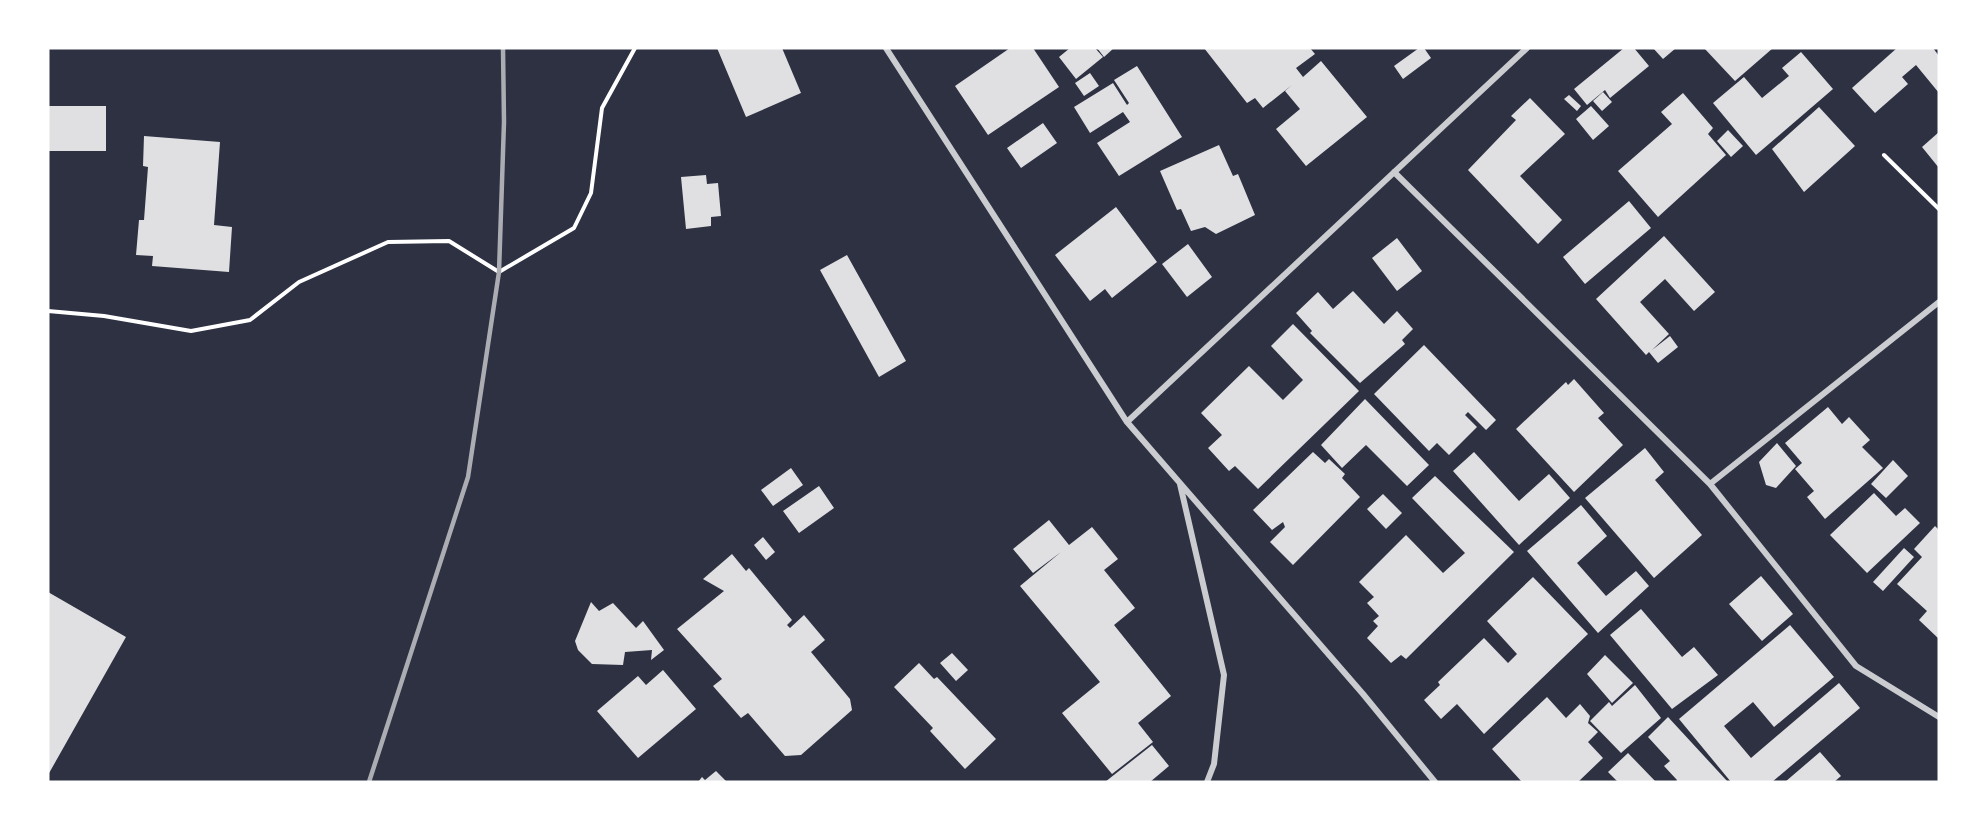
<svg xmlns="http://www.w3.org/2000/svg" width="1987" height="830" viewBox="0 0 1987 830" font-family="Montserrat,sans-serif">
  <rect width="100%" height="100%" fill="#2d3142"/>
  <path fill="#e0e0e3" d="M717,48h65l19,45 -55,24z
    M1010,48h23l26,39 -71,48 -33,-49z
    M1070,48h25l8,9 -27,22 -17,-22z
    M1097,48h17l-10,9z
    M1204,48h106l5,6 -19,14 7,9 18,-16 46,56 -61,49 -30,-37 24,-20 -15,-18 7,-6 -29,23 -8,-10 -8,5z
    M1419,48h5l7,10 -28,21 -9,-13z
    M1624,48h10l15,18 -39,32 -5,-8 -18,15 -13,-16z
    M1653,48h23l-13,11z
    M1704,48h69l-38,33z
    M1897,48h36l6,8v37l-23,-28 -14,12 6,7 -33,29 -23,-25z
    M1801,52l32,37 -77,66 -43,-52 31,-26 18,21 27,-22 -7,-8z
    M1137,66l45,71 -63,39 -22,-33 33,-21 -7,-10 -33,21 -16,-26 39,-24 14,22 2,-2 -15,-23z
    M1090,73l9,13 -15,10 -9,-13z
    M1603,92l9,10 -10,9 -9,-10z
    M1683,93l30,35 -5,6 18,21 -68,62 -40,-46 54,-47 -11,-12z
    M1569,95l12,11 -4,5 -13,-12z
    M1530,98l35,36 -45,42 42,44 -24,24 -70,-74 48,-50 -5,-4z
    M48,106h58v45h-58z
    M1591,106l18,20 -16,14 -17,-21z
    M1819,107l36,39 -51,46 -32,-43z
    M1043,123l14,20 -36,25 -14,-20z
    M1728,130l15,16 -12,11 -14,-16z
    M1939,132v36l-17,-21z
    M144,136l76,6 -6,83 18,2 -3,45 -77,-6 1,-10 -17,-1 3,-35h5l4,-53 -5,-1z
    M1219,145l14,31 5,-2 17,41 -39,19 -11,-7 -14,4 -10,-22 -4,1 -17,-39z
    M706,175l1,9 11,-1 3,33 -10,1v9l-25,3 -5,-52z
    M1629,201l22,27 -66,56 -22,-27z
    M1116,207l41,55 -45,36 -7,-9 -15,12 -35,-46z
    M1664,236l51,56 -21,19 -29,-32 -25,23 29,32 -17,16 18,-14 8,11 -20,16 -9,-11 -3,3 -50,-56z
    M1397,238l25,33 -25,20 -25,-33z
    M1188,244l24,33 -25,20 -25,-33z
    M847,255l59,106 -27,16 -59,-107z
    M1353,291l31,33 13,-13 16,18 -11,11 3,4 -45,39 -50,-50 2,-2 -16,-18 22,-21 15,17z
    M1293,324l66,67 -101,98 -23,-23 -6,5 -21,-23 14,-13 -21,-22 48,-47 34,34 20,-20 -32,-34z
    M1424,345l72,75 -10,10 -18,-18 -3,3 12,12 -28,28 -12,-12 -8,8 -55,-57z
    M1574,379l30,34 -6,5 25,27 -49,47 -58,-63 50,-47 2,3z
    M1365,399l64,66 -22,21 -41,-41 -24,23 -21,-23z
    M1828,407l14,17 7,-7 21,23 -8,7 21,21 -58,51 -18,-22 7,-6 -19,-22 7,-6 -17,-20z
    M1777,443l19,23 -20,22 -10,-3 -7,-23z
    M1645,448l19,24 -9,8 47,55 -48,43 -69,-80z
    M1313,452l12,11 4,-4 16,15 -3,4 18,19 -67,68 -23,-23 15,-15 -2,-5 -11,8 -19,-20z
    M1474,452l45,49 30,-27 21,24 -51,47 -66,-74z
    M1893,460l15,16 -22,22 -15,-14z
    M791,468l12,17 -30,21 -12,-16z
    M1435,476l79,76 -108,107 -5,-4 -10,8 -24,-25 11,-12 -5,-5 6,-5 -12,-13 7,-6 -15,-15 47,-47 37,38 22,-20 -53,-55z
    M819,486l15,22 -35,25 -16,-22z
    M1874,493l22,23 9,-8 15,15 -53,50 -37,-38z
    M1383,494l19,19 -16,16 -19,-20z
    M1581,505l26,31 -30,27 29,33 30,-25 13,15 -51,47 -71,-82z
    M1049,520l20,25 23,-18 26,32 -14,11 31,38 -21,17 57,71 -33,27 15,19 -41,32 -50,-61 38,-31 -80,-96 41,-34 -28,21 -20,-24z
    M1935,526l4,4v109l-20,-19 8,-9 -30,-27 25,-27 -8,-8z
    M763,537l12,15 -9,8 -12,-15z
    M1904,548l10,9 -31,34 -10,-9z
    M732,554l14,17 3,-3 43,52 -5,5 3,3 14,-13 21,25 -14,12 39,47 2,11 -51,45 -16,1 -37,-43 -7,5 -28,-32 9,-7 -45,-50 47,-38 -21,-12z
    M1761,576l32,38 -31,27 -33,-37z
    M1533,577l55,57 -104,100 -27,-30 -16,15 -17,-19 16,-15 -2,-3 46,-44 24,25 9,-9 -30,-33z
    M48,592l78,45 -78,138z
    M591,602l8,9 14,-8 23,25 7,-7 21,29 -13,10 1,-10 -27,2 -2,13 -31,-1 -14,-14 -3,-9z
    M1641,609l41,48 12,-10 24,28 -46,34 -62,-74z
    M1790,625l44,52 -60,50 -21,-25 -29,24 27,32 88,-75 21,25 -88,74h-41l-52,-63z
    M952,653l16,17 -12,11 -16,-18z
    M1605,655l28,28 -21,20 -25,-29z
    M919,663l15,16 3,-2 59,62 -31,30 -35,-38 3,-3 -39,-41z
    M663,670l33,39 -58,49 -41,-47 41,-35 8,9z
    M1635,685l26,33 -40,35 -31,-32 19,-19 3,4z
    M1547,697l19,21 14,-14 10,12 -2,7 10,9 -10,10 15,16 -25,24h-56l-30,-33z
    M1668,717l60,65h-52l1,-2 -13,-14 6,-5 -22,-24z
    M1152,745l17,21 -19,16h-45z
    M1820,752l21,24 -7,6h-49z
    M1628,753l28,29h-38l-10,-10z
    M716,771l11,11h-29l4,-5 3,3z"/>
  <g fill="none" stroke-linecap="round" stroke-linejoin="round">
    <path stroke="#fff" stroke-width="4" d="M1884,155l55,54
      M48,311l56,5 87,15 59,-11 49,-38 89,-40 61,-1 50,31 75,-44 17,-35 11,-85 33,-60"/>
    <path stroke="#caccd0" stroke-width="6" d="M886,48l241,374 236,272 72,88
      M1394,172l316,312 146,182 83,51
      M1127,422l400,-374
      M1180,484l44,191 -10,89 -7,18
      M1710,484l229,-182"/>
    <path stroke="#abadb3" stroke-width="4.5" d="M369,782l99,-305 31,-205 5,-150 -1,-74"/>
  </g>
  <rect width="1987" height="830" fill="none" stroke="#ffffff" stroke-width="99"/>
</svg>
